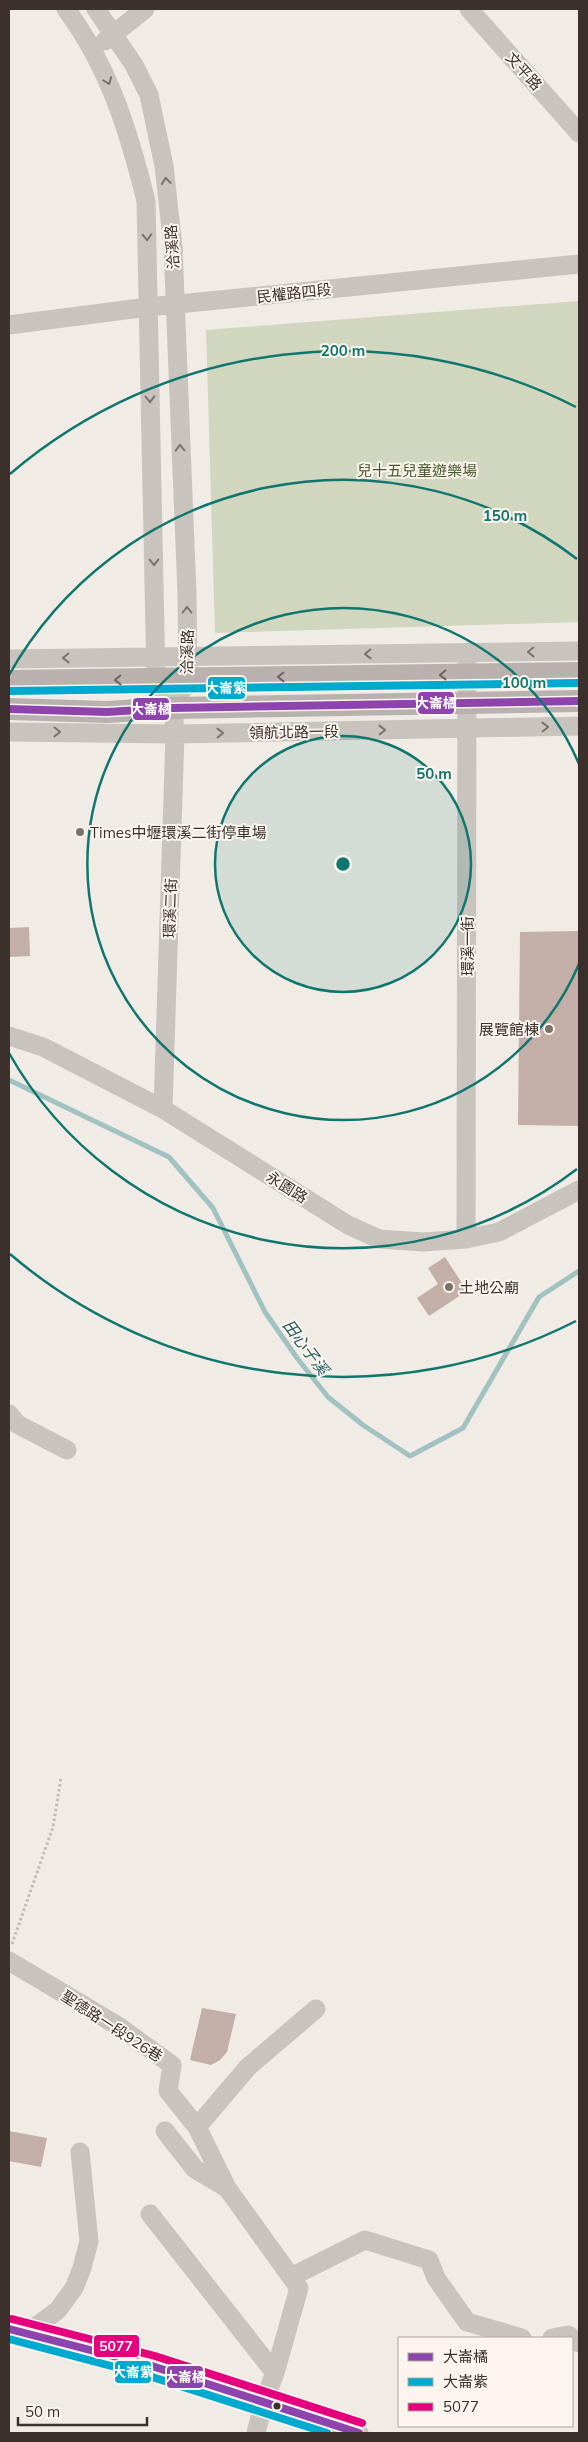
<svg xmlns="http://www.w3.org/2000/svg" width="588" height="2442" viewBox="0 0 588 2442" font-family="Mulish,'Noto Sans TC',sans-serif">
  <rect width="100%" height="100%" fill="#f0ebe5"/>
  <path fill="#d1d6bf" d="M579,301v321l-364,11 -9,-303z"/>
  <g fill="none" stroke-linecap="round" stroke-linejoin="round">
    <path stroke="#a1c2c1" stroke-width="5" d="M9,1080l160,77 44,51 52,104 32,46 31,39 35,28 47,31 53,-28 76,-131 40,-26"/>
  </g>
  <path fill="#c3afa7" d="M29,927l1,29 -21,1v-29z
    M579,931v195l-61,-1 2,-193z
    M445,1257l22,34 -38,25 -12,-18 21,-14 -10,-16z
    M202,2008l34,6 -9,38 -7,8 -9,5 -21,-5z
    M9,2131l38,7 -6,29 -32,-6z"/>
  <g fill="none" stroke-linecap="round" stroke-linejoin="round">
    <path stroke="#c2bbb6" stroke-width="3" stroke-dasharray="2.5 2.5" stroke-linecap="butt" d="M12,1944l41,-117 8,-49"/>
    <path stroke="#c9c3be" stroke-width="19" d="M66,9c43,58 63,123 80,192l10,478 17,29 2,26 -12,375
      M96,9l38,56 15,30 15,71 9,81 14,347 1,85 -15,29
      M469,9l110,124
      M105,41l40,-32
      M9,325l139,-18 431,-43
      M9,659l570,-8
      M9,732l166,2 404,-8
      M9,1036l34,11 120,62 185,116 31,14 44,3 43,-3 33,-7 80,-42
      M466,1239l1,-587
      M9,1414l8,10 50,26
      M9,1961l109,65 54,39 -4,26 29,36 30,61 72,100 -24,85 -11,28 -8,32
      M197,2127l51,-60 68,-58
      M165,2131l30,38 32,19
      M150,2214l125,159
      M291,2277l74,-37 64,20 7,18 31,44 55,16
      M9,2329l143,37 207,67
      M26,2334l32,-24 16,-22 8,-20 7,-27 -9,-89
      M552,2338l16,-3 11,8"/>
    <path stroke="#b8b1ad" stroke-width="22" d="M9,681l570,-8
      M9,709l98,3 66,-4 406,-7"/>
    <defs>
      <path id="bus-1" d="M9,709l98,3 66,-4 406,-7
        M9,2329l143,37 207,67"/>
      <path id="bus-2" d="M9,691l570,-8
        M9,2339l140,37 178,57"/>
      <path id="bus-3" d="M12,2319l143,37 207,67"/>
    </defs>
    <use href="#bus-1" stroke="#fbf5ee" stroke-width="11"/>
    <use href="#bus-2" stroke="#fbf5ee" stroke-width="11"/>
    <use href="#bus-3" stroke="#fbf5ee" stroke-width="11"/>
    <use href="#bus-1" stroke="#8e44ad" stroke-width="8"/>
    <use href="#bus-2" stroke="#00a9ce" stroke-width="8"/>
    <use href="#bus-3" stroke="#e5007d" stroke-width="8"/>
  </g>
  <defs><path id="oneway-chevron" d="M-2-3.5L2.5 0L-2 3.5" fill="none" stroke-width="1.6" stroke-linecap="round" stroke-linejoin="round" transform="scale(1.25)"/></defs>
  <g stroke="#7b726d">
    <use href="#oneway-chevron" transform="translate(108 81) rotate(69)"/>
    <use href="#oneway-chevron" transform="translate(166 181) rotate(-96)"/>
    <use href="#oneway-chevron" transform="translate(147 237) rotate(88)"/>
    <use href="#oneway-chevron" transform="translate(150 399) rotate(89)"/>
    <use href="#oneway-chevron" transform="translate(180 448) rotate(-92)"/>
    <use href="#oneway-chevron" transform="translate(154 562) rotate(89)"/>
    <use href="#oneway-chevron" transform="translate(187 610) rotate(-90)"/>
    <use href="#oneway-chevron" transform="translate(531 652) rotate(179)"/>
    <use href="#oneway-chevron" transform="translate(368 654) rotate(179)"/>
    <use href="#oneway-chevron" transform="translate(66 658) rotate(179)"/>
    <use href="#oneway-chevron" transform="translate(545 727) rotate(-1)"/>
    <use href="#oneway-chevron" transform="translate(382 730) rotate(-1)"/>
    <use href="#oneway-chevron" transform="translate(57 732) rotate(1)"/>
    <use href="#oneway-chevron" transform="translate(220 733) rotate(-1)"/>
  </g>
  <g stroke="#6d645f">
    <use href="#oneway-chevron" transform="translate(443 675) rotate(179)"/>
    <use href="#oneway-chevron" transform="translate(281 677) rotate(179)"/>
    <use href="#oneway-chevron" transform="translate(118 680) rotate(179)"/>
  </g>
  <circle cx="343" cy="864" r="128" fill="#0f766e" fill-opacity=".12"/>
  <g fill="none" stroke="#0f766e" stroke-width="2.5">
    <circle cx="343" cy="864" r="128"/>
    <path d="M579 964A256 256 0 1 1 579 764"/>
    <path d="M577 1169A384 384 0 0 1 9 1053M9 675A384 384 0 0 1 577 559"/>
    <path d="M576 1321A513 513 0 0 1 10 1254M10 474A513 513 0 0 1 576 407"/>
  </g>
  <g fill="#7a716c" stroke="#fbf5ee" stroke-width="2">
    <circle cx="80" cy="832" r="5"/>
    <circle cx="549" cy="1029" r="5"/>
    <circle cx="449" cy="1287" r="5"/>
  </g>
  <circle fill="#3b302b" stroke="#fbf5ee" stroke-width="2" cx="277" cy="2406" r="4.5"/>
  <g text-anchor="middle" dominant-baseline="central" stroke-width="4" stroke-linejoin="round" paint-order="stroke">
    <g font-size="15" fill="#3b302b" stroke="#fbf5ee">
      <text transform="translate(524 71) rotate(48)">文平路</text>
      <text transform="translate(172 247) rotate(-94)">洽溪路</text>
      <text transform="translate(294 293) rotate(-6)">民權路四段</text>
      <text transform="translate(187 652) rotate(-89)">洽溪路</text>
      <text transform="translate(294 732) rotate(-1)">領航北路一段</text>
      <text transform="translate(170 908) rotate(-88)">環溪二街</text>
      <text transform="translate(467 946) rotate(-90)">環溪一街</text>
      <text transform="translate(287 1187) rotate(32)">永園路</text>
      <text transform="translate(112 2026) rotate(33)">聖德路一段926巷</text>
    </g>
    <g font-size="15" fill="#4a5a2e" stroke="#fbf5ee">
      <text x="417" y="470">兒十五兒童遊樂場</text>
    </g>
    <g font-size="15" fill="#3b302b" stroke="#fbf5ee" text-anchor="start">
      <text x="90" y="832">Times中壢環溪二街停車場</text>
      <text x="539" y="1029" text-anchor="end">展覽館棟</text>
      <text x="459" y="1287">土地公廟</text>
    </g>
    <g font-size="16" font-style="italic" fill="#1f5a5e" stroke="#fbf5ee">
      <text transform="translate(306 1347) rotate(53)">田心子溪</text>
    </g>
  </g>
  <circle cx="343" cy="864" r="8" fill="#0f766e" stroke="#fbf5ee" stroke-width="2.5"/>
  <g font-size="15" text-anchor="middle" font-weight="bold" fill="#0f766e" stroke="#fbf5ee" stroke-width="4" stroke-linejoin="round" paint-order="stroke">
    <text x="343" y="356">200 m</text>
    <text x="505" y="521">150 m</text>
    <text x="524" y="688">100 m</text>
    <text x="434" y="779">50 m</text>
  </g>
  <g stroke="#fbf5ee" stroke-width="2">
    <rect x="207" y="676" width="39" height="24" rx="5" fill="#00a9ce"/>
    <rect x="417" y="691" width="38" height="24" rx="5" fill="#8e44ad"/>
    <rect x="132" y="697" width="38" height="24" rx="5" fill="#8e44ad"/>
    <rect x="93" y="2334" width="47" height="24" rx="5" fill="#e5007d"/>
    <rect x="114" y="2360" width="38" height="24" rx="5" fill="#00a9ce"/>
    <rect x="166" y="2365" width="38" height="24" rx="5" fill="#8e44ad"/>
  </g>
  <g font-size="14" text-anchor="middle" font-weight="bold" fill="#fff">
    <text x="226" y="693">大崙紫</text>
    <text x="436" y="708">大崙橘</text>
    <text x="151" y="714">大崙橘</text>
    <text x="116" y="2351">5077</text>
    <text x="133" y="2377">大崙紫</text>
    <text x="185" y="2382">大崙橘</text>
  </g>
  <rect width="588" height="2442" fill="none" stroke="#3b302b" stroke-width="20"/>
  <rect x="398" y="2337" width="175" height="90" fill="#fbf5ee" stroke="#aea6a0"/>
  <rect x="408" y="2353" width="25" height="8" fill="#8e44ad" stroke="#aea6a0"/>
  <text x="443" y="2362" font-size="15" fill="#3b302b">大崙橘</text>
  <rect x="408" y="2378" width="25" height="8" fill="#00a9ce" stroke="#aea6a0"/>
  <text x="443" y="2387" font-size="15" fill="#3b302b">大崙紫</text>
  <rect x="408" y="2403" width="25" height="8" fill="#e5007d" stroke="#aea6a0"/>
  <text x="443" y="2412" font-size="15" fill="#3b302b">5077</text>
  <path d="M18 2417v8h129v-8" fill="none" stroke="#3b302b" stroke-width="2.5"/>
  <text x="25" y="2417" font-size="15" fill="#3b302b" stroke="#fbf5ee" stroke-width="4" paint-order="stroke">50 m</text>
</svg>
